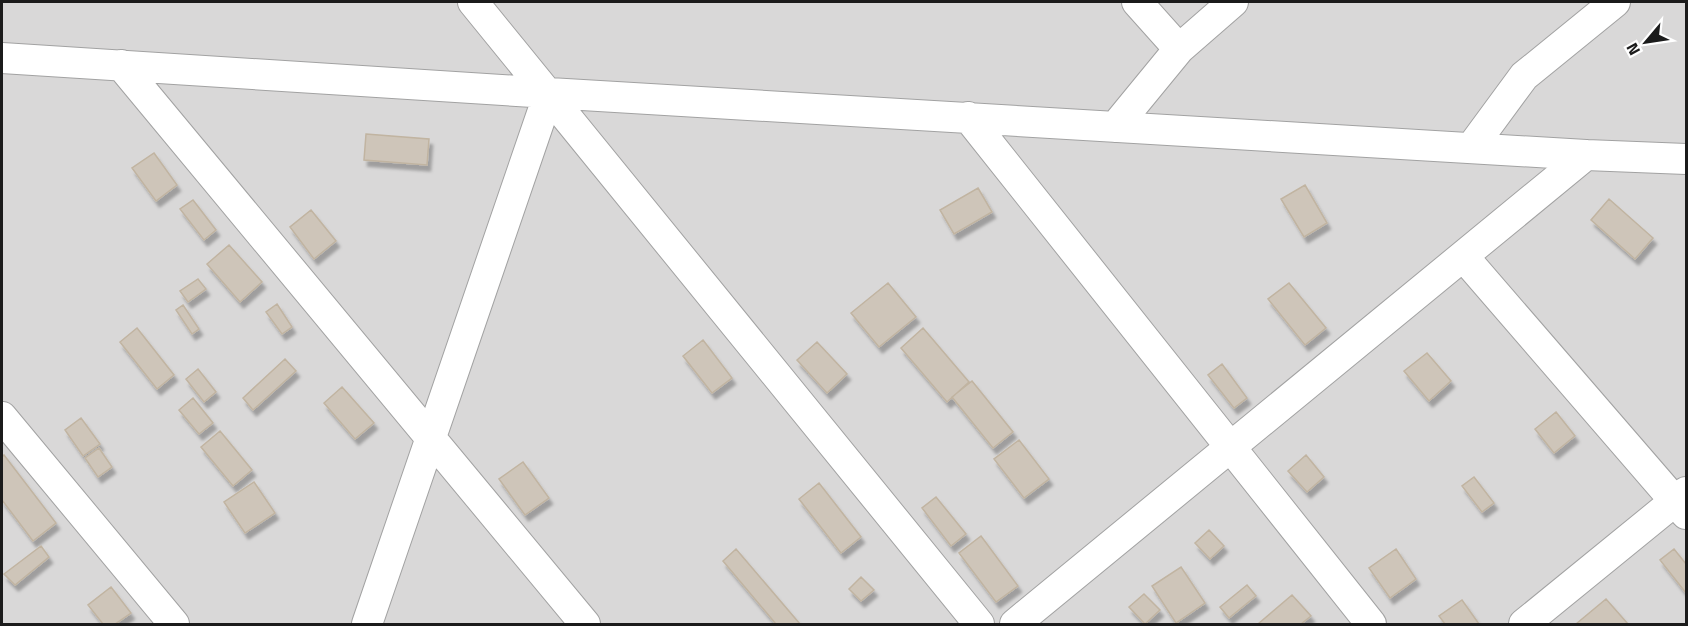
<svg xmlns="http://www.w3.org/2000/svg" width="1688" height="626" viewBox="0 0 1688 626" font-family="'Titillium Web',sans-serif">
  <defs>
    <filter id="shadow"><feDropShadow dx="3.5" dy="6" stdDeviation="1.5" flood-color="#0004"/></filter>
  </defs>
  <rect width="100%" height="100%" fill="#eeebe0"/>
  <path fill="#d9d8d8" d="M2,2h1684v622h-1684z"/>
  <path fill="#cec5b9" stroke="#c1b4a1" stroke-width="1.5" filter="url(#shadow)" d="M366,134l63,5 -2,26 -63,-5z
    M154,153l23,32 -21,16 -24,-33z
    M1305,185l22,38 -23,14 -23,-38z
    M978,188l14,24 -38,22 -14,-24z
    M1609,199l44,39 -18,21 -44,-39z
    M193,200l23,30 -12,10 -24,-31z
    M311,210l25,31 -22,18 -24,-32z
    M229,245l33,37 -22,20 -33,-38z
    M198,279l8,10 -18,13 -8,-11z
    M888,283l28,34 -37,30 -28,-34z
    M1289,283l37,45 -21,17 -37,-46z
    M277,304l15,23 -10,7 -16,-22z
    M183,305l16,24 -7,5 -16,-24z
    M137,328l37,47 -17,14 -37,-47z
    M923,328l46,54 -22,20 -46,-54z
    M703,340l29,38 -20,15 -29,-37z
    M817,342l30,32 -20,19 -30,-33z
    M1427,353l24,28 -22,20 -25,-30z
    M285,359l11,12 -43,39 -10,-12z
    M1222,364l25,34 -13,10 -26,-33z
    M198,369l18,23 -12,10 -18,-23z
    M972,381l41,51 -20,16 -41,-51z
    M342,387l32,36 -19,16 -31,-36z
    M193,398l20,25 -14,11 -20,-24z
    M1556,412l19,24 -21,17 -19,-24z
    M81,418l19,26 -17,12 -18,-26z
    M220,431l32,39 -19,16 -32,-39z
    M1019,440l30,39 -25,19 -30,-39z
    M99,448l13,19 -14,10 -13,-19z
    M4,455l52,68 -23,18 -31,-41v-43z
    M1306,455l18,22 -17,15 -19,-21z
    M523,462l26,36 -24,17 -26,-36z
    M1474,477l20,26 -12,9 -20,-26z
    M254,482l21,31 -30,20 -21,-31z
    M819,483l42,54 -20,16 -42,-54z
    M936,497l30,37 -15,12 -29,-38z
    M1209,530l15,16 -14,13 -15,-16z
    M981,536l37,50 -22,16 -37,-49z
    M41,546l8,11 -34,28 -11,-11z
    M736,549l64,75h-24l-53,-63z
    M1396,549l20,30 -26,19 -21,-30z
    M1674,549l12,15v29l-26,-33z
    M1181,567l24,36 -29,20 -24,-37z
    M861,577l13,13 -13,11 -12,-12z
    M1247,585l9,11 -27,22 -9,-11z
    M111,587l20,26 -16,11h-12l-15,-19z
    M1144,594l16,16 -15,14 -16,-17z
    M1292,595l19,21 -10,8h-43z
    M1606,599l22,25h-52z
    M1462,600l17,24h-34l-6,-8z"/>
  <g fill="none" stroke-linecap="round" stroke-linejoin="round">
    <defs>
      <path id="minor" d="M473,2l506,622
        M1137,2l42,47
        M2,58l547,35 1037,62 100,4
        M121,65l464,559
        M968,117l403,507
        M1115,127l64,-78 54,-47
        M1471,148l53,-72 91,-74
        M1463,256l223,258
        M2,417l172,207
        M367,624l182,-531
        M1015,624l571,-469
        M1524,624l162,-132"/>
    </defs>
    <use href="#minor" stroke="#a2a2a2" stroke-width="32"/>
    <use href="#minor" stroke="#fff" stroke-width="30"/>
  </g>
  <rect width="1688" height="626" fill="none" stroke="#1b1b1b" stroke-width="6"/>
  <g transform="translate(1646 42) rotate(241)" stroke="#ffffff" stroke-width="4.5" paint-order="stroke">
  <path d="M0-4.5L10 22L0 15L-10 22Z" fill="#1b1b1b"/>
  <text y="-9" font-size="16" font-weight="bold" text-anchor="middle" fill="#1b1b1b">N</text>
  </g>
</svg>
